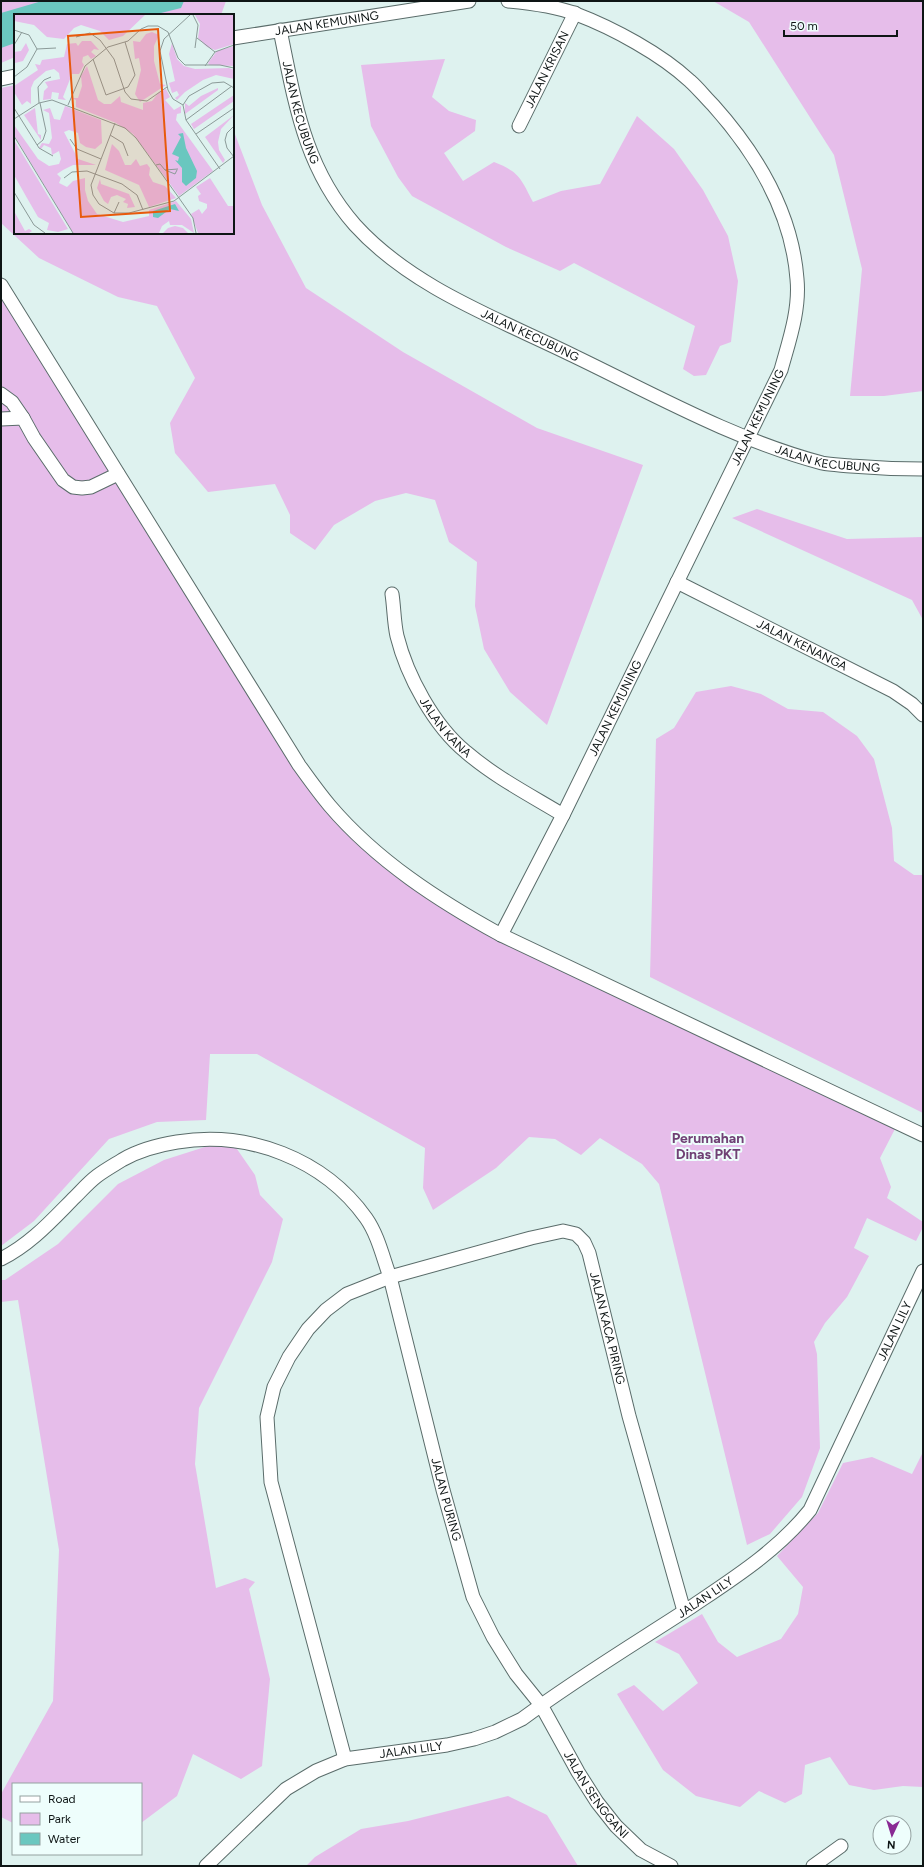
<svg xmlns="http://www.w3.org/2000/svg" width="924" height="1867" viewBox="0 0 924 1867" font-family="Figtree,sans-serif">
  <rect width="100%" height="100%" fill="#def2ef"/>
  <path fill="#e6bdea" d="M1,1h225l-5,14h-206v42l-14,6z
    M713,1h210v390l-39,5h-34l12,-127 -28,-114 -85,-133z
    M445,59l-13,38 17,14 27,9 -1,11 -31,22 19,28 31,-19c26,10 27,17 39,40l28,-11 39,-7 37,-68 37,33 29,41 25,46 10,45 -7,61 -11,4 -14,29 -12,1 -11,-7 12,-43 -121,-63 -14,8 -54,-24 -94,-51 -14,-19 -27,-51 -10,-61z
    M15,85v148h218v-104l29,76 44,83 97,64 134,76 106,37 -96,260 -37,-33 -26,-43 -9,-43 2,-44 -28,-20 -14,-42 -29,-7 -31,8 -41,24 -19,25 -25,-17v-18l-15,-31 -67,8 -33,-39 -5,-30 25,-45 -38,-72 -39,-9 -79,-39 -38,-35v-135z
    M1,295l327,513 127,108 43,25 397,188 -15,29 11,29 -4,11 36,24v5l-7,14 -49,-23 -13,30 15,8 -22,41 -22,26 -11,19 3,12 3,94 -18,49 -32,37 -23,11 -88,-361 -17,-20 -42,-26 -19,17 -26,-16 -26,-2 -33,31 -63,42 -10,-22 2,-40 -168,-94h-47l-4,66 -49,2 -48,17 -75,82 -33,25z
    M757,509l90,30 76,-2v83l-11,-20 -180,-82z
    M731,686l30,8 27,15 35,3 34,24 17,23 18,69 2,33 20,14h9v238l-273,-136 6,-238 18,-11 22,-36z
    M230,1139l25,36 5,20 23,24 -11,43 -73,146 -4,56 21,124 29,-10 10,4 -6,7 21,90 -8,87 -21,13 -48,-25 -16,42 -36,27v-39h-128v39l-12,-6v-23l52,-93 6,-151 -41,-250 -17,2v-22h4l53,-36 60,-60 46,-24z
    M923,1452v335l-20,-1 -29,4 -25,-5 -19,-28 -25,8 -3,29 -17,9 -26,-12 -19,16 -44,-11 -33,-26 -46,-76 17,-9 29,26 35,-28 -19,-29 -24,-12 47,-28 16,28 19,15 44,-18 17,-25 5,-27 -26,-31 41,-43 25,-50 29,-6 40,17z
    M508,1796l39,19 31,51h-272l9,-9 46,-28 47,-8z"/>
  <path fill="#6ac7bf" d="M42,1h142l-3,7 -28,7h-138v28l-14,5v-35z"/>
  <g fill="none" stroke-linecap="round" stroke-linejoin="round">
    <defs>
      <g id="street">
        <path id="s1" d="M280,30c15,72 24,137 75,195 57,63 144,94 219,131 81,39 161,84 248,107 9,2 20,2 29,3 24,2 48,3 72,3"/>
        <path id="s2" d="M233,38l236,-37"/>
        <path d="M1,79l14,-3"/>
        <path id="s3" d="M519,126l56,-113"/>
        <path d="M1,285l298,480c10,14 20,28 31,41 47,55 109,95 171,129l422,200"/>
        <path d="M1,394l11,8 11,16"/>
        <path d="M1,419l22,-1 11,20 29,42 10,7 9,1 9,-1 27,-13"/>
        <path id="s4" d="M677,582l216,109 19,13 11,11"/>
        <path id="s5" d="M392,594c2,13 2,29 5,42 10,40 37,90 69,116 29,25 64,43 97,63"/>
        <path id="s6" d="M501,935l62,-120 218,-445c8,-29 19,-60 16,-91 -5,-66 -41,-126 -84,-174 -8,-8 -15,-17 -23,-24 -29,-27 -77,-53 -114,-67 -21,-8 -46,-11 -68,-13"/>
        <path id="s7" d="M1,1259c30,-15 51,-39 74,-62 7,-7 14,-15 22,-21 8,-6 17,-11 25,-16 17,-10 36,-15 55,-18 71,-12 147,17 189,76 12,17 17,40 24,59l53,213 30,107 20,40 23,37 25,31 37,67 19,30 19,24 25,24 30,16"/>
        <path id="s8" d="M345,1759l-74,-277 -4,-65 7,-30 15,-30 19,-28 18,-19 21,-16 43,-17 141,-39 32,-7 13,3 8,8 5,11 40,163 55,195"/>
        <path id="s9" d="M206,1866l80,-77 30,-18 29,-12 102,-14 27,-6 21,-7 27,-13c54,-40 112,-75 169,-112 43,-29 86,-56 119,-97l113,-239"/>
        <path d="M813,1866l28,-20"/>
      </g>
    </defs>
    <use href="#street" stroke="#5a6c6a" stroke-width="15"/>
    <use href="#street" stroke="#fff" stroke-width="13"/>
  </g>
  <g text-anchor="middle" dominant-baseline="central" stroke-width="4" stroke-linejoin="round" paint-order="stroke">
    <g font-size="12" fill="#0e1515" stroke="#eefefc">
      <text stroke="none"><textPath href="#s2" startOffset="95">JALAN KEMUNING</textPath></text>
      <text stroke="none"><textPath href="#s3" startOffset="63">JALAN KRISAN</textPath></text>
      <text stroke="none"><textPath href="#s1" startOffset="85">JALAN KECUBUNG</textPath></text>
      <text stroke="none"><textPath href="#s1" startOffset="420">JALAN KECUBUNG</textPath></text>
      <text stroke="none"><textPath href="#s6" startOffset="578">JALAN KEMUNING</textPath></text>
      <text stroke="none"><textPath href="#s1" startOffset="744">JALAN KECUBUNG</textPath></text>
      <text stroke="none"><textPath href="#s4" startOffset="140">JALAN KENANGA</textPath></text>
      <text stroke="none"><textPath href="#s6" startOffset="254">JALAN KEMUNING</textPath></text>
      <text stroke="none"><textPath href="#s5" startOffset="147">JALAN KANA</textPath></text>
      <text stroke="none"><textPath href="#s8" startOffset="842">JALAN KACA PIRING</textPath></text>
      <text stroke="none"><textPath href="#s9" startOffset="915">JALAN LILY</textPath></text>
      <text stroke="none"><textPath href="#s7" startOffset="723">JALAN PURING</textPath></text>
      <text stroke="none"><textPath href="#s9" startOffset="580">JALAN LILY</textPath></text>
      <text stroke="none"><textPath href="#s9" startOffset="244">JALAN LILY</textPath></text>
      <text stroke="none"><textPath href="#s7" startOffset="1058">JALAN SENGGANI</textPath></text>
    </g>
    <g font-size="14" font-weight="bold" fill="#704175" stroke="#eefefc">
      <text x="708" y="1138">Perumahan<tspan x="708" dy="16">Dinas PKT</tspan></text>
    </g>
  </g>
  <g transform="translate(14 14)">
    <rect width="220" height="220" fill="#def2ef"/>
    <path d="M0,1h131l-22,21 -14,4 -9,-9 -19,-6 -7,3 -10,11 -17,-2 -13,-12 -20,-4zM181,1h39v29l-19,6 -8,-3 -9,-9 2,-14zM138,18l7,3 -5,11v15l6,23 6,1 -26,17 -5,-8 6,-24 -2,-12 -4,1 -2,-18 7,1 6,-8zM68,27h9l8,9 -5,-1 -3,3 5,4 -5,3 -3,-4 -5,2 -1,5 2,3 -5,9h-7l-9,23 3,3 -8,-1 1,-6 -7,-1 -1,7 -8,1 1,-9 4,-4 -3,-5 15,-3 -1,-6 -5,-4 -8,2 -12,10 -3,7v16l-4,-3 -5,4 -8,-13v-6l24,-16 -3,-6 5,1 2,-5 22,-3 3,-13 9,-1 2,3zM12,29l3,7 -6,11 -8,2 -1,6v-17l7,-1zM158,29l5,16 7,7 11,3 34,-1 5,2v9l-18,-4 -13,5 -18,12 -8,8 -2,-2 4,-3 -2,-4 -5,2 -3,-10 6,-2 -6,-27zM220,32v20l-25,-1 -1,-2 9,-12zM73,52l11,34 6,4h7l9,-8 1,6 22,8v-7l9,-2 7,-9 7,-3 4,8 -5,3 9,10 7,-4v7l-4,1 -1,6 37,51 -34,25 -46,-62 -17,-11 -40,-16v-7l-4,-2h6l4,-12 -1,-10zM204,74v2l-33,24v-11l4,3 12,-10zM220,81v6l-40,28 -3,-5zM51,92l36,14 1,23 -7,6 -9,-2 -6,-4 -2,-10 -9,-3 -5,2 14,27 18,6h-23l-10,5 -6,4 4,4 -2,5 8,4 6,-6 12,-3v12l3,11 9,13 26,8 26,-6v-6l27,-9 15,18 3,14 -12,-8h-12l-1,-4 -7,5 -3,7h-86l-59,-98v-10l24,34 11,7 10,-2 2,-5 -2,-8 -7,4 -1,-7 -7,-3 -3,4 -2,-1 3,-5 7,1 3,-6 -3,-25 -6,-3 7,-2 4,11 6,1zM21,94l3,26 3,1v5l-17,-25zM220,101l-13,14 -3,13 1,8 6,10 -2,3 -18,-26zM0,126l54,89 -10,3 -11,-2 2,-7 -11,-6 -11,-19 -13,-23zM98,130l7,7 6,14h6l5,-6 4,7 7,-2 3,4 -1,7 4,7 12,4 11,12 -27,9 -10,-22 -34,-15zM196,164l18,28h6v27h-36l-7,-19 8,-5 3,5 5,-6v-4l-8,-3 -1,-5 3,-2 -5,-7zM86,165l1,5 28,10 6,13 -8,1 1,-4 -5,-2 3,-3 -9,-4 -6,2 -3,7 -4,-3 -7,-13zM0,197l11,20 4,-2 3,2 -3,2h-15zM161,212l8,2 5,5h-25l5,-5z" fill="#e6bdea"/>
    <path d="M169,119l3,15 11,23 -1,7 -10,8 -4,-4v-14l-7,-8 3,1 1,-4 -7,-3 9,-17 -3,-3zM161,190l4,7 -9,-2 -12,9 -5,-1v-6z" fill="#6ac7bf"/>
    <path fill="none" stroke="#8b9a98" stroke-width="1" d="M179,1l5,10 -3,23M0,16l15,5 8,14 -10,18 -13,10M62,23l14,-4 10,7 14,19 11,33 6,7 16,2 20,-14M183,24l18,14M0,31l8,-13M23,35l19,-1M79,45l13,36 22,-8 7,-12 -10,-33M191,52l10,-14 19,-7M25,89l-1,-16 6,-7 7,-3M54,91l17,-39 23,-19 20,-6 13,-12 7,-3h10l10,6 10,26 7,7h35l14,3M169,91l-10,-6 -5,-9 -8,-39 4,-12 26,-24M0,94l25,40 14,8M0,105l25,-16 13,-3 73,28 11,10 43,60 14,20 3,15M172,106l46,-34M101,109l-24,62 2,10 6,9 15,9h15l45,-12 60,-45M220,112l-7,7 -2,7 2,8 7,9M182,120l38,-26M96,121l13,8 5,13M0,122l59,97M56,125l7,10 24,10M23,131l6,-5 3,-9 -6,-28M142,151l4,-1 5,6 13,-1M206,155l-34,-49 -3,-15 6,-9 23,-13 12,-1 10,6M151,156l10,4 2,-4M50,164l8,-6 15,-1 35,13 15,11 6,15M0,178l20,33 11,8M100,199l5,-11"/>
    <path fill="#e8590c" fill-opacity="0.15" stroke="#e8590c" stroke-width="2" d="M144,15l12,182 -89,6 -13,-181z"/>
    <rect width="220" height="220" fill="none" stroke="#0e1515" stroke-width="2"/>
  </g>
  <rect width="924" height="1867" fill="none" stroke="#0e1515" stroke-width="4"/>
  <rect x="12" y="1783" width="130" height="72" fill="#eefefc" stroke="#94a1a0"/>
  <rect x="20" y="1796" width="20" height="6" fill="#ffffff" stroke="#94a1a0"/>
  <text x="48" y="1803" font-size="12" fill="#0e1515">Road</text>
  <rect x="20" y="1813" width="20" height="12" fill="#e6bdea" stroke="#94a1a0"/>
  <text x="48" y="1823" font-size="12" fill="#0e1515">Park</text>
  <rect x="20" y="1833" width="20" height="12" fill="#6ac7bf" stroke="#94a1a0"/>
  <text x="48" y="1843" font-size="12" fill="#0e1515">Water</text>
  <g transform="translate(892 1835) rotate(184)"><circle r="19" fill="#eefefc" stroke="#94a1a0"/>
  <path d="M0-3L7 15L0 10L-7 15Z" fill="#892a94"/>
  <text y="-6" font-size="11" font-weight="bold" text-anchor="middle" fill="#0e1515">N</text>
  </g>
  <path d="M784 30v6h113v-6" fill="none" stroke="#0e1515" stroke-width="2"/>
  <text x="790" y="30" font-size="12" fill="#0e1515" stroke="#eefefc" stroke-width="3" paint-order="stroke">50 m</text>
</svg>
